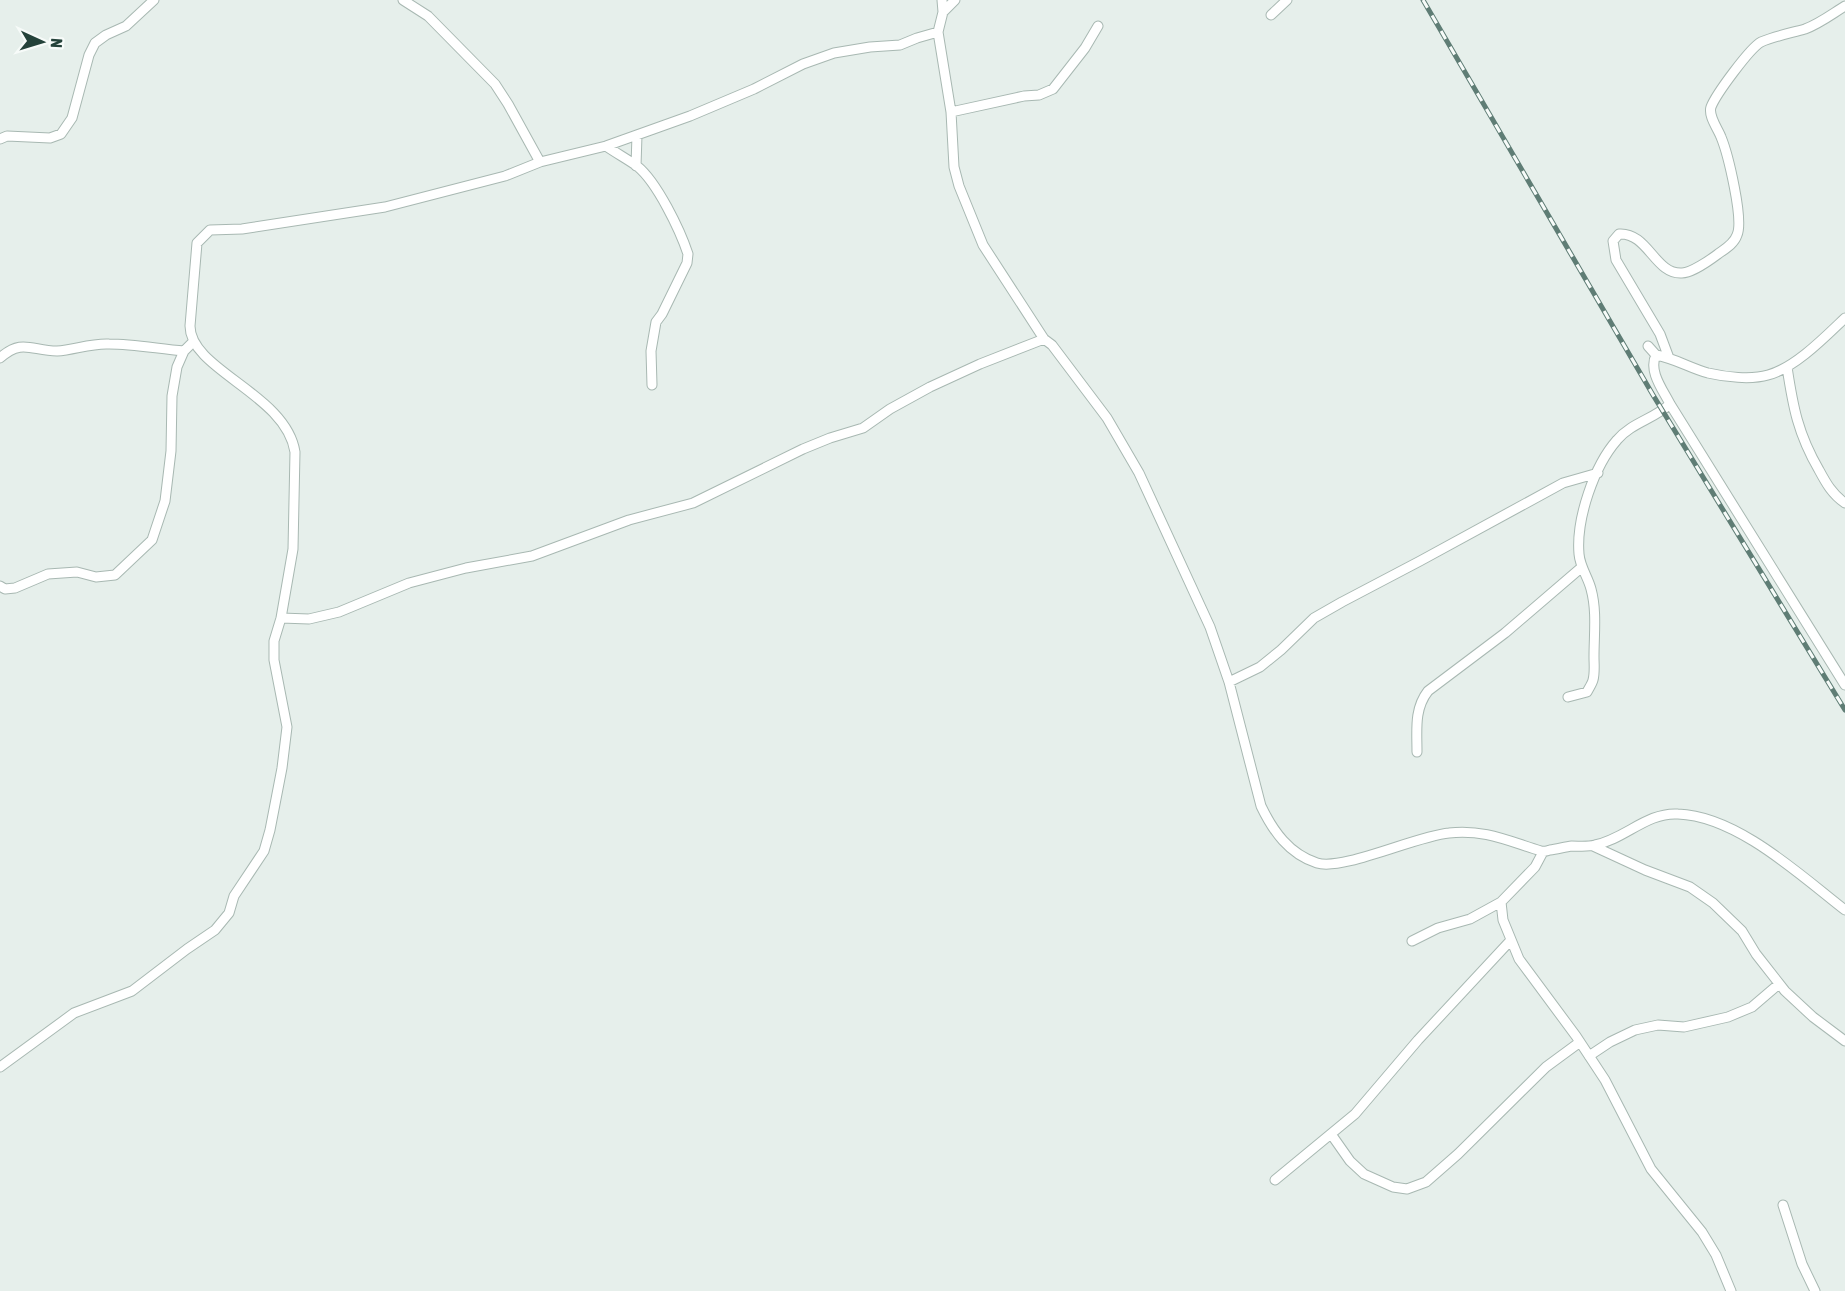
<svg xmlns="http://www.w3.org/2000/svg" width="1845" height="1291" viewBox="0 0 1845 1291" font-family="'Asap Condensed',sans-serif">
  <rect width="100%" height="100%" fill="#e6efeb"/>
  <g fill="none" stroke-linecap="round" stroke-linejoin="round">
    <defs>
      <path id="minor" d="M403,0l25,16 67,68 13,20 32,58
        M942,0l1,12 -5,20 13,80 3,55 5,19 24,59 61,94 8,6 55,73 32,55 71,154 19,55 32,124c12,25 28,48 56,57 26,8 99,-27 132,-30 35,-4 59,8 92,18 4,1 5,0 9,-1 7,-1 15,-3 22,-4 8,0 15,1 23,-1 30,-6 52,-33 83,-31 59,2 122,61 167,96
        M943,12l12,-12
        M1271,15l16,-15
        M951,112l73,-16 15,-1 14,-6 32,-41 13,-22
        M0,139l7,-3 43,2 11,-4 11,-16 17,-63 6,-12 11,-8 20,-9 28,-26
        M606,146c10,7 21,13 31,20 20,16 43,64 51,88l-1,9 -25,51 -6,8 -5,29 1,34
        M636,166l1,-31
        M1648,346l8,9c18,3 34,13 52,18 17,4 43,7 60,2 27,-7 57,-38 77,-57
        M1656,355c-8,16 7,35 14,49l175,281
        M0,358c22,-20 32,-7 57,-7 17,-1 34,-8 52,-7 25,0 50,5 75,7
        M1669,358l-9,-24 -44,-74 -3,-19 6,-7c29,-2 36,41 63,39 9,0 28,-13 36,-19 7,-5 16,-10 19,-19 7,-15 -9,-81 -16,-98 -3,-8 -13,-21 -10,-30 5,-13 39,-59 50,-65 14,-6 30,-9 44,-13 14,-5 27,-15 40,-23
        M1787,367c6,40 11,67 32,103 7,13 13,24 26,33
        M0,586l5,3 10,-1 33,-14 29,-2 19,5 19,-2 37,-35 13,-39 6,-50 1,-55 5,-29 7,-16 9,-9
        M281,618l28,1 30,-7 70,-29 57,-15 66,-12 97,-36 64,-17 110,-54 27,-11 33,-10 27,-19 40,-22 50,-23 64,-25
        M1229,682l31,-15 21,-17 33,-32 28,-16 78,-41 143,-78 35,-10
        M1568,697l19,-5c2,-4 5,-8 6,-12 2,-7 1,-16 1,-23 0,-23 3,-46 -3,-68 -3,-12 -11,-22 -12,-35 -3,-35 15,-88 38,-114 14,-17 37,-21 53,-36
        M1417,752c0,-22 -3,-43 11,-61l77,-58 77,-66
        M1593,846l52,24 45,17 23,16 29,28 14,23 29,37 28,26 32,24
        M1543,852l-8,15 -34,35 2,18 16,39 57,77 29,44 46,89 51,63 14,23 15,36
        M1412,941l26,-13 32,-9 31,-17
        M1589,1056l21,-14 25,-12 23,-5 26,2 44,-10 24,-10 27,-23
        M0,1067l74,-54 58,-22 55,-42 28,-19 14,-17 5,-17 30,-45 6,-21 12,-62 5,-41 -13,-67v-19l7,-23 12,-69 2,-97c-9,-58 -105,-82 -105,-126l7,-83 13,-13 32,-1 143,-22 120,-31 35,-14 66,-16 84,-30 64,-27 49,-25 31,-11 36,-6 30,-2 17,-7 21,-6
        M1331,1134l19,27 14,13 29,13 14,2 19,-7 32,-28 88,-87 34,-25
        M1275,1180l80,-66 63,-74 93,-100
        M1783,1205l19,59 13,27"/>
    </defs>
    <use href="#minor" stroke="#a8b8b2" stroke-width="11"/>
    <use href="#minor" stroke="#fff" stroke-width="9"/>
    <defs>
      <path id="rail" d="M1423,0l230,395 192,315"/>
    </defs>
    <use href="#rail" stroke="#5f7d75" stroke-width="5"/>
    <use href="#rail" stroke="#f7fbf9" stroke-width="3" stroke-dasharray="9" stroke-linecap="butt"/>
  </g>
  <g transform="translate(42 42) rotate(94)" stroke="#f7fbf9" stroke-width="4.5" paint-order="stroke">
  <path d="M0-4.5L10 22L0 15L-10 22Z" fill="#24423a"/>
  <text y="-9" font-size="16" font-weight="bold" text-anchor="middle" fill="#24423a">N</text>
  </g>
</svg>
